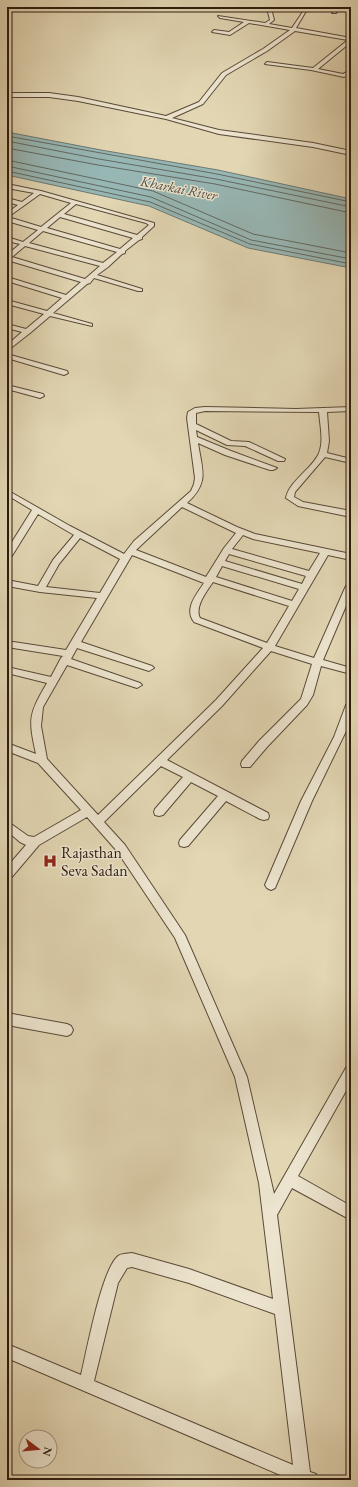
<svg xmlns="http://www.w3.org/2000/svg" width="358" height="1487" viewBox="0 0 358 1487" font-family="'EB Garamond',serif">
  <rect width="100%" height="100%" fill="#e2d6b3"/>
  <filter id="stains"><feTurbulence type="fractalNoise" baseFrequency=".005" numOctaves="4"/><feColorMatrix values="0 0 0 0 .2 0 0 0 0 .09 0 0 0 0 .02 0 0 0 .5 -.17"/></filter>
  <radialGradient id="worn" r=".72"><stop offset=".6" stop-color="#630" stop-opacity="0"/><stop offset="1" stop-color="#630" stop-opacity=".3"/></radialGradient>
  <path fill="#97b7b5" stroke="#6d7973" d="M7,132l94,18 117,20 133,29v69l-103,-20 -99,-42 -142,-31z"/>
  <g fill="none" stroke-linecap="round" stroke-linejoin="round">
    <path stroke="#626962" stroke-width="1" d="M7,136l210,38 134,28
      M7,141l92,18 117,20 135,28
      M7,148l91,17 117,19 136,29
      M7,160l146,31 100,43 98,19
      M7,166l144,31 100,43 100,19
      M7,171l143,31 100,42 101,20"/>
    <defs>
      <path id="minor" d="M271,7h4l-3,5 2,8 -5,4 23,4 12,-18 2,1 -10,17 55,10v4l-33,27 25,5 8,-4v3l-7,4 -33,-7 -46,-6 2,-2 46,6 35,-28 -53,-9 -28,20 -41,24 -23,29 -31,14 47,12 94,13 38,8v4l-38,-8 -94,-13 -53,-15 -88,-18 -29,-4h-42v-4h42l29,4 88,19 33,-14 23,-29 41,-24 27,-19 -41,-7 -19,12 -18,-3 2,-2 15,2 15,-10 -24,-4 -2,-2 47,7 5,-3 -2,-8z
        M337,7h4l-5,6h-4z
        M7,184l34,7 113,32v3l-12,11v2l-3,1 -14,11v2l-3,1 -14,13 -11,8 45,14v2h-4l-44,-13 -4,5 -3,1 -34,29 39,11v2l-42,-10 -20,17 -23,18v-6l15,-13 -15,-4v-4l19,5 18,-15 -37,-10v-4l40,11 15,-13 -55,-17v-4l59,18 15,-13 -74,-22v-5l13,-11 -13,-3v-4l16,5 15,-12 -31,-9v-8l11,-8 -11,-3v-4l15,4 12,-9 -27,-5zM40,194l31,9 -30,24 -33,-10zM76,204l70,19 3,2 -12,10 -73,-21zM60,217l73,21 -13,11 -73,-21zM43,231l74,21 -14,11 -74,-20zM25,246l75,20 -15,13 -73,-22z
        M7,354l60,17 1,2 -4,2 -57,-17z
        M7,385l36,9 1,2 -4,2 -33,-9z
        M205,407l91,2 55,-2v4l-24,1 2,29 -2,12 24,6v4l-26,-6 -30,35 -1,5 9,5 48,9v6l-53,-11 -12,-8c3,-17 27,-30 33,-45 5,-12 1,-28 0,-41l-114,-1 -9,2v11l35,17 18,1 36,17 -1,2h-6l-33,-15 -18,-1 -31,-15 1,7 34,14 46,17 -4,2h-3l-45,-15 -27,-12c4,27 12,39 -11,60l50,24 18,7 96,20v6l-23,-5 -53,91 39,12 31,-70 1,-2h5v8l-28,66 28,8v6l-30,-8 -8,29 -6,10 -40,42 -17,20h-8l-1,-3 1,-3 17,-20 42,-42 11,-35 -41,-13 -49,55 -55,54 101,53 1,3 -1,3 -4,1 -4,-1 -34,-18 -38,45 -4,1 -4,-1 -1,-3 1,-3 38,-44 -27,-14 -28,33 -4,1 -4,-1 -1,-3 1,-3 28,-32 -22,-11 -57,56 21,23 60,90 62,142 27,117 73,-128 4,-2v18l-53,94 53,30v14l-59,-32 -15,27 33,257 6,2 2,6h-26l-285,-122v-14l74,31c6,-25 20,-102 36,-118 4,-4 10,-3 15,-4l57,16 84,30 -14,-116 -24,-106 -60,-139 -58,-87 -30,-34 -48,28 -28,33 -4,2v-13l19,-22 -6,-3 -13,-11v-10l21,15 6,1 47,-27 -43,-47 -31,-12v-8l29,11c-8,-36 -7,-40 11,-71l-40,-10v-6l44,10 10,-19 2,-2 -56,-9v-6l59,9 31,-52 -57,-6 -33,-6v-6l31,6 15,-26 21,-25 -36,-21 -28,45 -3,1v-10l25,-40 -25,-15v-5l63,36 54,28 10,-13 57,-50 3,-7 1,-6 -8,-60 1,-6 7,-4zM182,507l54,26 -12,15 -18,29 -70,-27zM243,535l10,4 67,14 -11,18 -77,-22zM80,538l40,21 -20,34 -54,-6 13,-23zM229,554l77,22 -4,8 -77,-23zM132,555l72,28c-8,12 -20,26 -10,39l69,26 -47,52 -118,115 -51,-56 -6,-33 2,-19 24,-42 70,23 5,-3 -2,-2 -69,-24 6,-11 72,23 5,-3 -2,-2 -71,-24zM222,566l77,23 -7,12 -76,-24zM213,582l76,24 -22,37 -67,-25c-6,-11 7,-27 13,-36zM132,1267l57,16 86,31 18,151 -199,-84 24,-98 9,-15z
        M351,701v19l-3,7 -36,74 -37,87 -4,2 -4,-2 -2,-3 36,-84 33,-64 12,-32z
        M7,1013l60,11 4,2 2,4 -2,4 -4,2 -60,-11z"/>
    </defs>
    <use href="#minor" stroke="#5a4a39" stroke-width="2"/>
    <use href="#minor" fill="#ece4ce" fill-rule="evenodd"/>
  </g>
  <defs>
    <symbol id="hospital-bare" viewBox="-9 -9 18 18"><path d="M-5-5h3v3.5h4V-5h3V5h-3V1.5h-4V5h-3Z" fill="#8f2418" stroke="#ece4ce" stroke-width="2.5" paint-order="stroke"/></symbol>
  </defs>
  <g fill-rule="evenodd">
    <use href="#hospital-bare" x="40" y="851" width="20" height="20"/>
  </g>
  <g text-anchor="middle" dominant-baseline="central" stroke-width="3" stroke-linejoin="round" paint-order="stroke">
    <g font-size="14" font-style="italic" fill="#4d4a42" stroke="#ece4ce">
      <text transform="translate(179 188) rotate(11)">Kharkai River</text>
    </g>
    <g font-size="16" fill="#2d1b10" stroke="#ece4ce" text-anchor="start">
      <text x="61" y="852">Rajasthan<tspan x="61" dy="18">Seva Sadan</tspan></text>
    </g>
  </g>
  <rect width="358" height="1487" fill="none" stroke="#e2d6b3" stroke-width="24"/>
  <rect x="8" y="8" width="342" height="1471" fill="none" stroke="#2d1b10" stroke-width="2"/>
  <rect x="12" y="12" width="334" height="1463" fill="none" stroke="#2d1b10"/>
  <g transform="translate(38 1449) rotate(106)"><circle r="19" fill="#ece4ce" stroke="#a09482"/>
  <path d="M0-3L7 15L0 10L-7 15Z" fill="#8f2418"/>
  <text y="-6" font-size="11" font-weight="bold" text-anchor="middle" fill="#2d1b10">N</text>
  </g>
  <rect width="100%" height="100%" filter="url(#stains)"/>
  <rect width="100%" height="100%" fill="url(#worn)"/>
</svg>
